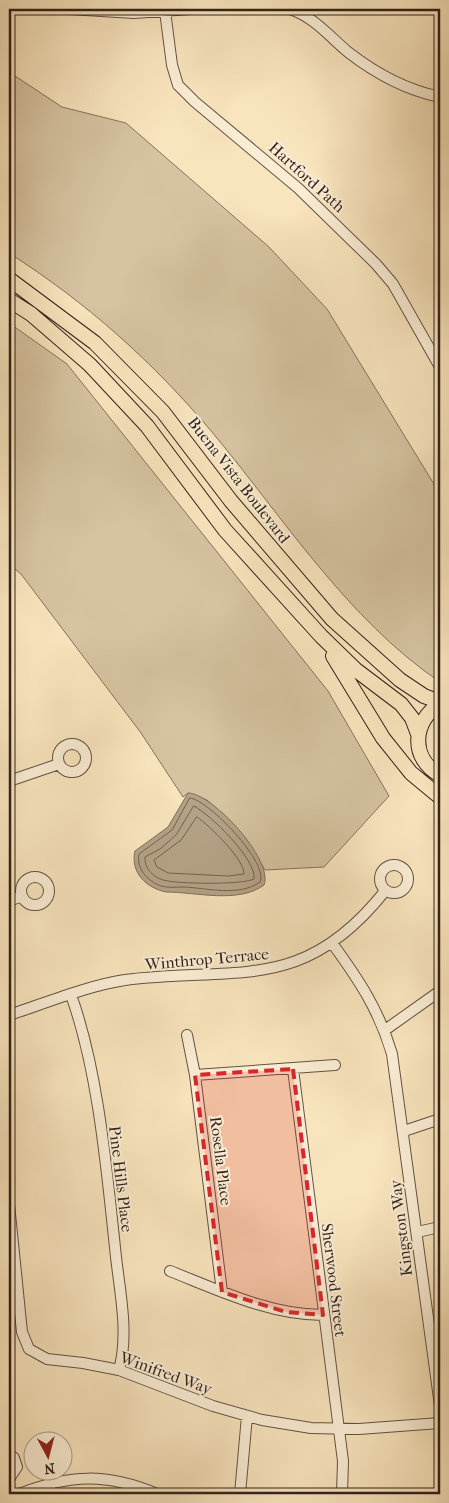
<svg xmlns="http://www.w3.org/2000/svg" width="449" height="1503" viewBox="0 0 449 1503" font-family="'IM FELL French Canon',serif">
  <rect width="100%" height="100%" fill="#f8e4bd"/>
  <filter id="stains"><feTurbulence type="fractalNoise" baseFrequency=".004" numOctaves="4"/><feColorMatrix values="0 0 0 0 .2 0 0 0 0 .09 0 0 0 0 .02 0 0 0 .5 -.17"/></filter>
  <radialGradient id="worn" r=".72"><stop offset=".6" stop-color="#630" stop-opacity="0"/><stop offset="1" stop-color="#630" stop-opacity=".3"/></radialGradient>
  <path fill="#d6c3a1" stroke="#83725e" d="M9,72l53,35 64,16 143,124 58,62 113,185v188c-92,-62 -158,-166 -228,-250 -60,-71 -125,-129 -203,-179z
    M9,323l58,41 261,327 61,105 -65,71 -59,3 -19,-31 -19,-21 -20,-18 -19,-7 -5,4 -42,-64 -120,-159 -12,-10z"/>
  <path fill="#b4a286" stroke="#7f6f5b" d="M188,793c24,0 86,67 76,92 -26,19 -68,7 -98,7 -20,-4 -36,-20 -31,-41l33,-24z"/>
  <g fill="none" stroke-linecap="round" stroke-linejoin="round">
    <path stroke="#726250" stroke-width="1" d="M190,798c19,2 79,65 70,84 -21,15 -53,6 -76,5 -8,0 -16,1 -23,-1 -14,-5 -25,-18 -22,-32l33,-24z
      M194,806c17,9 63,54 60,73 -12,6 -78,5 -91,1 -10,-3 -19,-12 -18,-23l15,-8 16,-14z
      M197,817c12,8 48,43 47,57l-16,2 -60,-3 -11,-6 -3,-7 27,-20z"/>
    <defs>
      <path id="minor" d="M69,9l65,4 56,-4
        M290,9c24,8 39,27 58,43 27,21 58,38 92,45
        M165,11l7,54 6,20 17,17 103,86 78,76 17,20 47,83
        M58 758a14 14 0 1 1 28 0a14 14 0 1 1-28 0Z
        M9,781l50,-17
        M380 879a14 14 0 1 1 28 0a14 14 0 1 1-28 0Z
        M21 891a14 14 0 1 1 28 0a14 14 0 1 1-28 0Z
        M9,901l13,-5
        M332,943c27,37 47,67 60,111l48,352
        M71,995c28,78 36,179 45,262 4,36 13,77 3,113
        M9,1015c37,-12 77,-29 116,-35 114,-14 178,14 260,-89
        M385,1030l55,-39
        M187,1035l8,40 27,217
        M293,1069l50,392 -1,33
        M195,1075l140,-10
        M404,1131l36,-12
        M9,1204l13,128 7,17 18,10 36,4 36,7 94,36 49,14 49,8 48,1 81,-6
        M417,1232l23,-5
        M170,1271c48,19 100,44 153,44
        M9,1454l5,4 3,9 -8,12
        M19,1494c51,-20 88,-21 138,0
        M240,1494l7,-78"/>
      <path id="major" d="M9,279l86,64 68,69 68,89 101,118 68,61 24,16 16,6
        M9,300l22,14 59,51 57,61 78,104 96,106 35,34 45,34 11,14 6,16
        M333,656l50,82 28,35 29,24
        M440,704c-28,17 -30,55 0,71"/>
    </defs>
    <use href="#minor" stroke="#625244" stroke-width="12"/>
    <use href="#major" stroke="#30221b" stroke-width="16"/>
    <use href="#minor" stroke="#faedd4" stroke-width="10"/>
    <use href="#major" stroke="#f8e4bd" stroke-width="14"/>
  </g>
  <path fill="#d62828" fill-opacity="0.2" stroke="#d62828" stroke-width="4" stroke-dasharray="10 6" stroke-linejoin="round" d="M293,1069l30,246 -37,-3 -64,-20 -27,-217z"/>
  <g text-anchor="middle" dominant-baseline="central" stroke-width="4" stroke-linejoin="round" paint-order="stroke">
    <g font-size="16" fill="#30221b" stroke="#faedd4">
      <text transform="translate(307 177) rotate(42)">Hartford Path</text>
      <text transform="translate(239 480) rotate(52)">Buena Vista Boulevard</text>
      <text transform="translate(207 959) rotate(-5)">Winthrop Terrace</text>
      <text transform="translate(221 1161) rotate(83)">Rosella Place</text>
      <text transform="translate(121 1179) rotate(83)">Pine Hills Place</text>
      <text transform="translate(401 1228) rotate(-97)">Kingston Way</text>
      <text transform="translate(334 1280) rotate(83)">Sherwood Street</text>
      <text transform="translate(166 1373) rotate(20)">Winifred Way</text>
    </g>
  </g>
  <rect width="449" height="1503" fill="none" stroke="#f8e4bd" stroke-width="30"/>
  <rect x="10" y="10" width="429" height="1483" fill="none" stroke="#30221b" stroke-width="2.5"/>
  <rect x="15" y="15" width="419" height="1473" fill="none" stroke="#30221b"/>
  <g transform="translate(48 1456) rotate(173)"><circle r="24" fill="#faedd4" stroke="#a99c8a"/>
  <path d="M0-4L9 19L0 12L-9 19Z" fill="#8f2418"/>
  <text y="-8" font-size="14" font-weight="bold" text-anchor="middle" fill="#30221b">N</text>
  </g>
  <rect width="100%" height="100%" filter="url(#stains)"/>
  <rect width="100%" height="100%" fill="url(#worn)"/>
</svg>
